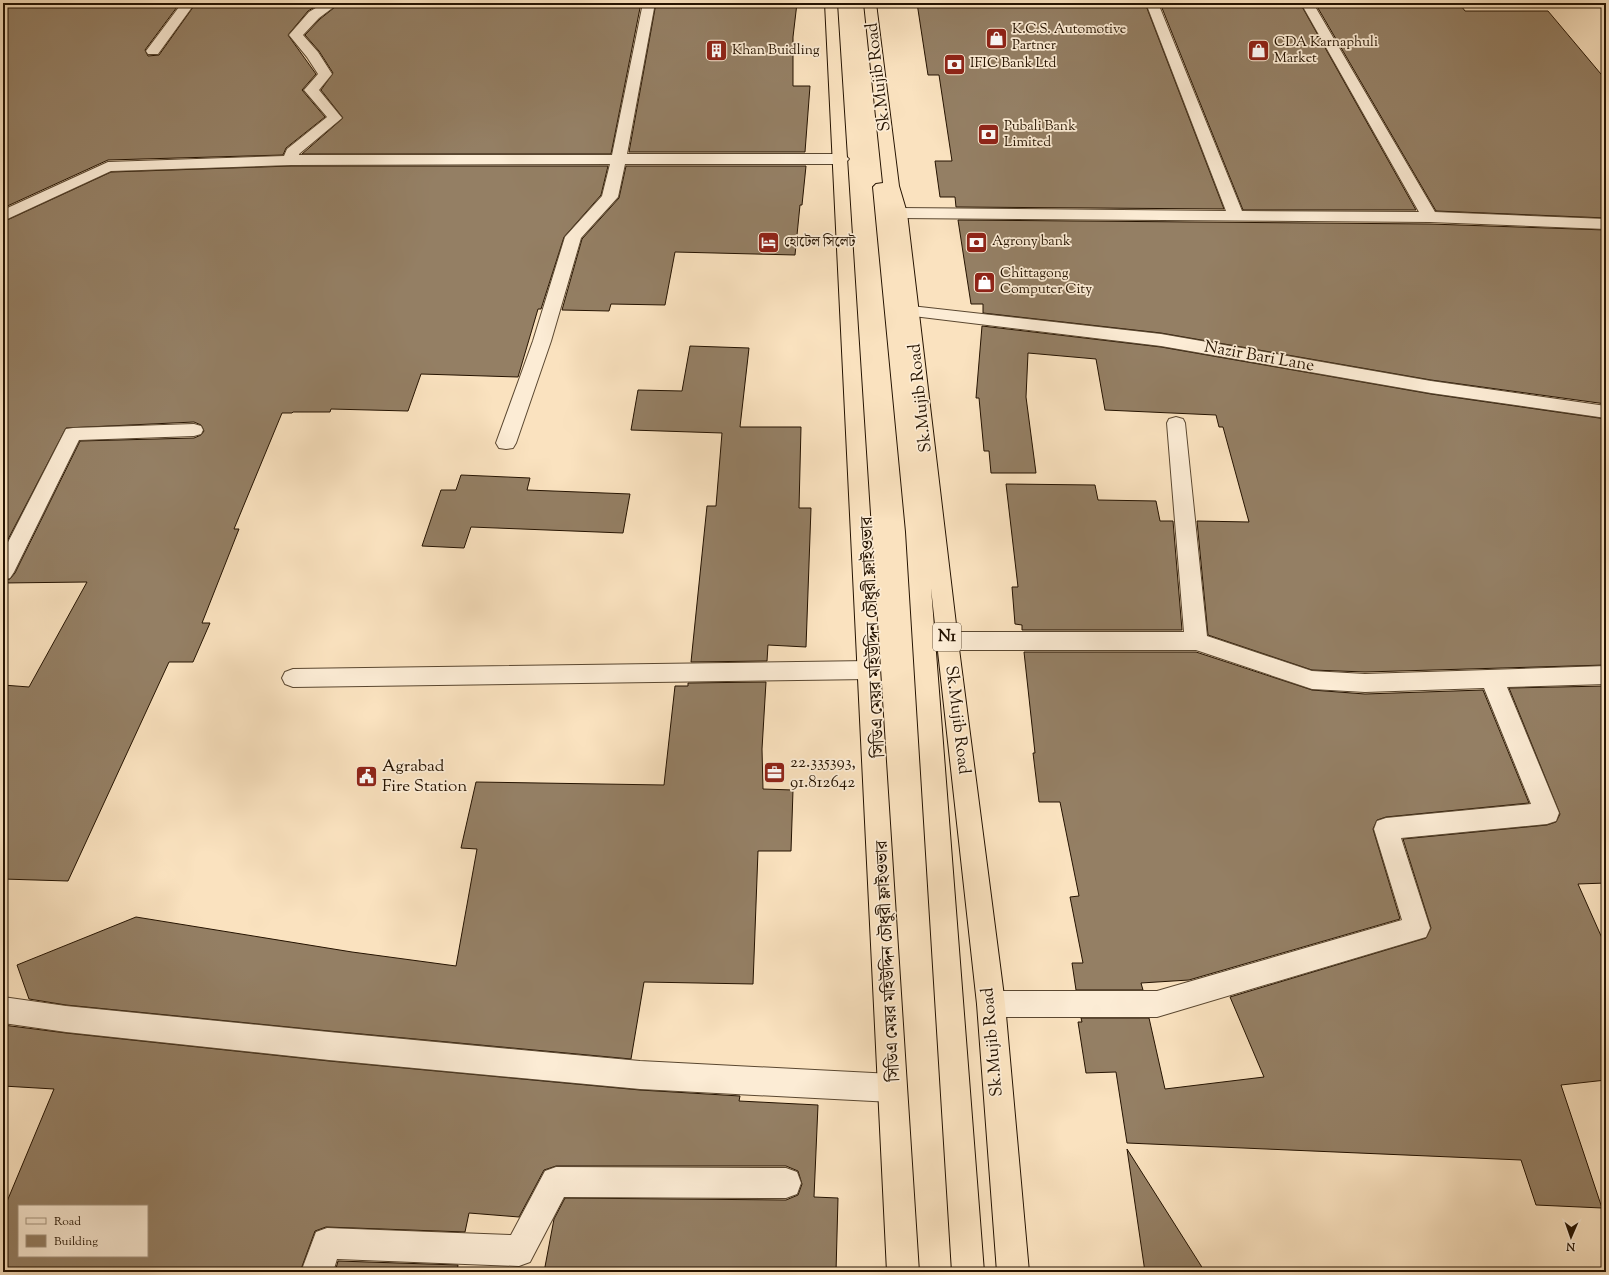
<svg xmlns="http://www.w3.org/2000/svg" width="1609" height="1275" viewBox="0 0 1609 1275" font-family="'Sorts Mill Goudy','Noto Serif Bengali',serif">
  <rect width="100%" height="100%" fill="#fae2bf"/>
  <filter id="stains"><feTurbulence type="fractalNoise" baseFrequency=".005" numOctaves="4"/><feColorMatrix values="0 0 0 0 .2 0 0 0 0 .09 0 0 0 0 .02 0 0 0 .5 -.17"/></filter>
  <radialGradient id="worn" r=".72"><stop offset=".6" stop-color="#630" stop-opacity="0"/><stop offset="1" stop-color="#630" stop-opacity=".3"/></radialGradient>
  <path fill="#947f64" stroke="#251301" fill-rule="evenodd" d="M3,3h177l-35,47 3,6 11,-1 37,-52 122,2 -10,6 -20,24 28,39 -14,16 23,27 -39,31 -3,7 -175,5 -105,48z
    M340,3l93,2 1,-2h207l-30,151h-309l41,-36 -22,-28 12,-17 -14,-22 -14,-16 15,-16z
    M656,3h141l-4,34v49h17l-5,66h-176z
    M917,3h228l79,206 -268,-2 -1,-10h-15l-5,-36h17l-13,-86h-11z
    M1160,3h140l116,207h-173z
    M1315,3h144l6,8h83l58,69v138l-170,-7z
    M291,166h317l-7,29 -37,42 -23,72h-3l-20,68 -97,-3 -13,37 -77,-2 -1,3h-37l-1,1h-10l-48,116h5l-37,94h8l-17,39h-24l-101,219 -65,-2v-194l26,2 58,-105 -84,1v-2l7,-2 5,-6 65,-132 114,-3 7,-3 3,-4 -3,-6 -7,-3 -128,6 -63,121v-327l108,-50z
    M626,166h180l-4,39h-2l-5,50 -120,-3 -10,53 -54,-1 -2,7 -47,-1 20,-71 37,-41z
    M958,220l472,4 176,6v174l-175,-24 -270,-47 -178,-20v-9h-12z
    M982,326l179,21 270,47 175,25v246l-241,7 -53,-2 -104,-35 -11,-114 52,1 -26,-95h-4l-3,-12 -111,-5 -9,-51 -68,-6 -2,44 10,76h-45l-2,-22h-5l-5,-53h-3z
    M690,346l59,2 -9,79h61l-2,81h12l-5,139 -38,-2 -1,16 -76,1 16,-156h9l6,-73 -91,-3 7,-40 44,1z
    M461,475l69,3 -3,12 103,4 -7,39 -152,-6 -7,21 -42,-2 19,-56h15z
    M1006,484l89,1 3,15 58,1 4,20h13l9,109h-160v-5l-7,-1 -3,-37h6z
    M1024,652h172l116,38 53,4 118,-4 46,113 -143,14 -9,3 -4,9 27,90 -211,61 -48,3 2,7h-67l-4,-27h11l-13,-66 9,-1 -19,-94h-21l-6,-49h2z
    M766,682l-4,67 1,40 30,1 -2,61h-33l-5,133 -109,-2 -13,77 -302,-28 -263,-26 -37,-6 -12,-34 119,-48 216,35 104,14 21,-117 -16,-1 15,-66 188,3 11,-99h13v-3z
    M1606,686v197l-28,1 28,63v133l-45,5 41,123 -66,-3 -15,-45 -394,-17 -11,-71 -30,1 -8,-51h4l-1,-4h68l16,71 99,-12 -34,-80 196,-59 5,-10 -28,-89 144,-14 9,-3 4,-8 -51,-126z
    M3,1025l63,8 263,28 311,29 100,6 -1,5 79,4 -4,92 24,1 -2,74h-292l10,-53 11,-21 221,2 12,-5 4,-11 -4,-13 -12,-5h-230l-12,4 -25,47 -50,-4 -4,19 -139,-5 -11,4 -15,41h-297v-61l51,-122 -51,-3zM19,1206h128v50h-128z
    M1127,1149l78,123h-60z
    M338,1261l120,4 -1,7h-122z"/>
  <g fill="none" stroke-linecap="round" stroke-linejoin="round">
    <defs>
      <path id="lane" d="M869,661l8,3 3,6 -3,6 -8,3 -576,8 -8,-3 -3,-6 3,-6 8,-3z"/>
      <path id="street" d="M182,3h13l-37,51h-10l-2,-3z
        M324,3h15l-20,15 -16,17 15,17 14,22 -13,16 23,28 -43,36v1h313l31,-152h12l-28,151h214l5,2 3,3 -3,3 -5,2h-216l-7,33 -37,41 -30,103 -35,102 -3,5 -7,1 -7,-1 -3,-5 37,-102 32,-104 37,-41 8,-32 -319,1 -180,6 -108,50v-11l105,-48 176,-6 3,-7 40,-32 -23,-27 14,-16 -11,-17 -18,-22 20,-23z
        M1146,3h12l84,208 177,1 -118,-209h12l122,209 171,7v10l-176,-7 -531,-4 -6,-2 -2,-3 2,-3 6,-2 327,3z
        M911,306l250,28 270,47 175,25v12l-175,-25 -270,-47 -256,-31 -3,-4 3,-4z
        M1176,417l7,2 2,4 22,213 105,35 53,3 241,-8v18l-99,3 52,126 -3,8 -9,3 -146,14 29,90 -4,9 -269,80h-166l-10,-4 -4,-9 4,-9 10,-4h166l245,-71 -28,-91 3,-8 9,-3 145,-14 -47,-116 -119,4 -53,-3 -116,-39h-249l-8,-3 -3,-6 3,-6 8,-3h237l-17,-209 2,-4z
        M194,424l7,2 2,4 -2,4 -7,2 -115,4 -65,132 -4,6 -7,2v-28l63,-123 7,-1z
        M3,997l63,9 263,26 311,29 252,13 10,4 4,10 -4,10 -10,4 -252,-13 -311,-29 -263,-28 -63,-9z
        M556,1167l230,1 11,4 4,11 -4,11 -11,4 -222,-1 -34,65 -11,4 -182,-7 -4,13h-32l15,-40 11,-4 184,7 34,-64z"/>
      <path id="highway" d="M825,3h12l82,1269h-32z
        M864,3h12l23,183 8,27 51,428 47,363 24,268h-32l-20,-268 -46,-416 53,684h-32l-46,-740 -33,-345 3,-3 7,-1z"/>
    </defs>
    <use href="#lane" stroke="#5a4730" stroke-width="2"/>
    <use href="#street" stroke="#5a4730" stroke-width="2"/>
    <use href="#highway" stroke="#251301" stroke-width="2"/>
    <use href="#lane" fill="#fcecd5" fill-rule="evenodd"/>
    <use href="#street" fill="#fcecd5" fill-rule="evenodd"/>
    <use href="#highway" fill="#fae2bf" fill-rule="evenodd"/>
  </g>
  <defs>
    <symbol id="shop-square" viewBox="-11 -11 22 22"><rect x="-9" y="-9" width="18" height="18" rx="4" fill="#8f2418" stroke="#fcecd5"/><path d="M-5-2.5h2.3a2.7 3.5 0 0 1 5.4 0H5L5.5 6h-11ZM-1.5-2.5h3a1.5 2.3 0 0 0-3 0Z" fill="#fff"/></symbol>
    <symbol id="building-square" viewBox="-11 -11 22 22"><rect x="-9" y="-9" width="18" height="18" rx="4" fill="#8f2418" stroke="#fcecd5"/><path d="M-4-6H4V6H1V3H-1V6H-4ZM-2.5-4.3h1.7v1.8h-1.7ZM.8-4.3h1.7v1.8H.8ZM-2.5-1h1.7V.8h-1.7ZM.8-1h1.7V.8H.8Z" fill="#fff"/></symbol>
    <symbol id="bank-square" viewBox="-11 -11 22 22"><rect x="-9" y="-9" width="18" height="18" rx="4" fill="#8f2418" stroke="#fcecd5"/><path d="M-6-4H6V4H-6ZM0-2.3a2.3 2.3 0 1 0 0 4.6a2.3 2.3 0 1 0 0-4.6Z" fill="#fff"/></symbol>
    <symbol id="hotel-square" viewBox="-11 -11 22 22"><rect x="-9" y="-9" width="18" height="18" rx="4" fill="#8f2418" stroke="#fcecd5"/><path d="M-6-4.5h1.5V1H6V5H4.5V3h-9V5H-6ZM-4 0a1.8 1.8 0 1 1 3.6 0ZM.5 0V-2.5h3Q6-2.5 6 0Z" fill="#fff"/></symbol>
    <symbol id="office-square" viewBox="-11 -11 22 22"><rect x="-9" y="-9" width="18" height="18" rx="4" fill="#8f2418" stroke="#fcecd5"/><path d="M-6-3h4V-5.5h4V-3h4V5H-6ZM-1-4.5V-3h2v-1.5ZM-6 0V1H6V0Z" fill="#fff"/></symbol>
    <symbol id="civic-square" viewBox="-11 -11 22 22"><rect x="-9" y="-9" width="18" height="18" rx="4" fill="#8f2418" stroke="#fcecd5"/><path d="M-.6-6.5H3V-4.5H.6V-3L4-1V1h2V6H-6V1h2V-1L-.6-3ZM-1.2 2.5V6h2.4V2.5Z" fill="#fff"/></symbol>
  </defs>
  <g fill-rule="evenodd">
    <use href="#shop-square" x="984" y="26" width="25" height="25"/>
    <use href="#building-square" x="704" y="38" width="25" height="25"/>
    <use href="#shop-square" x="1246" y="38" width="25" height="25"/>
    <use href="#bank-square" x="942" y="52" width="25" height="25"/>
    <use href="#bank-square" x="976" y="122" width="25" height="25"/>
    <use href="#bank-square" x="964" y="230" width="25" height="25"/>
    <use href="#hotel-square" x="756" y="230" width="25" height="25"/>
    <use href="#shop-square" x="972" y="270" width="25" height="25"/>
    <use href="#office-square" x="762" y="760" width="25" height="25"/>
    <use href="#civic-square" x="354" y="764" width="25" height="25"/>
  </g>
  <g text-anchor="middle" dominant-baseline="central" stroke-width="3.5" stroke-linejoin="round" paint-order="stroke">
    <g font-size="14" fill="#251301" stroke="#fcecd5" text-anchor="start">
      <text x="1012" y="30">K.C.S. Automotive<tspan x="1012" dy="16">Partner</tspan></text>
      <text x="1274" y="43">CDA Karnaphuli<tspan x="1274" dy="16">Market</tspan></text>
      <text x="732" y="51">Khan Buidling</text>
      <text x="970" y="64">IFIC Bank Ltd</text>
      <text x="1004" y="127">Pubali Bank<tspan x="1004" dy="16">Limited</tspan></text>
      <text x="992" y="242">Agrony bank</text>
      <text x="784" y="243">হোটেল সিলেট</text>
      <text x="1000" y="274">Chittagong<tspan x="1000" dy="16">Computer City</tspan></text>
    </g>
    <rect fill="#fcecd5" stroke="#665441" stroke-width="1" x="933" y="623" width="28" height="28" rx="3"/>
    <g font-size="16" font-weight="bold" fill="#251301">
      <text x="947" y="637">N1</text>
    </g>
    <g font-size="17" fill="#251301" stroke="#fcecd5">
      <text transform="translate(879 77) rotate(-97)">Sk.Mujib Road</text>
      <text transform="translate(1259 357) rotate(10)">Nazir Bari Lane</text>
      <text transform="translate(921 398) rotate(-96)">Sk.Mujib Road</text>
      <text transform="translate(874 637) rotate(-93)">সিডিএ মেয়র মহিউদ্দিন চৌধুরী ফ্লাইওভার</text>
      <text transform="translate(957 720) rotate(83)">Sk.Mujib Road</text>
      <text transform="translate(889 961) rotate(-93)">সিডিএ মেয়র মহিউদ্দিন চৌধুরী ফ্লাইওভার</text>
      <text transform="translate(993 1042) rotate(-95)">Sk.Mujib Road</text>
    </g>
    <g font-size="17" fill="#251301" stroke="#fcecd5" text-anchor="start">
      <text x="790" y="763">22.335393,<tspan x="790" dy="20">91.812642</tspan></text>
      <text x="382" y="767">Agrabad<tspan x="382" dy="20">Fire Station</tspan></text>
    </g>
  </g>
  <rect width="1609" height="1275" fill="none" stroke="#fae2bf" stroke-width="16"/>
  <rect x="4" y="4" width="1601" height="1267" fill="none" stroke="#251301" stroke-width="2"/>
  <rect x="8" y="8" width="1593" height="1259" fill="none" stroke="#251301"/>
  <rect x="18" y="1205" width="130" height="52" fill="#fcecd5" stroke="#a69580"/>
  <rect x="26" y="1218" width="20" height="6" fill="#fcecd5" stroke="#a69580"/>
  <text x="54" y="1225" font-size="12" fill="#251301">Road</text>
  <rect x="26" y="1235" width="20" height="12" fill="#947f64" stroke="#a69580"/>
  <text x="54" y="1245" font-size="12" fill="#251301">Building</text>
  <g transform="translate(1571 1237) rotate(182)" stroke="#fcecd5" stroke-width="3" paint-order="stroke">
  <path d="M0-3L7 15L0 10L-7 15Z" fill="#251301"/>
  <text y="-6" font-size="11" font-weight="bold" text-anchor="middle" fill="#251301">N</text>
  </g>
  <rect width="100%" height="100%" filter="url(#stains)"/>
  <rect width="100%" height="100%" fill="url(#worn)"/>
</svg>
